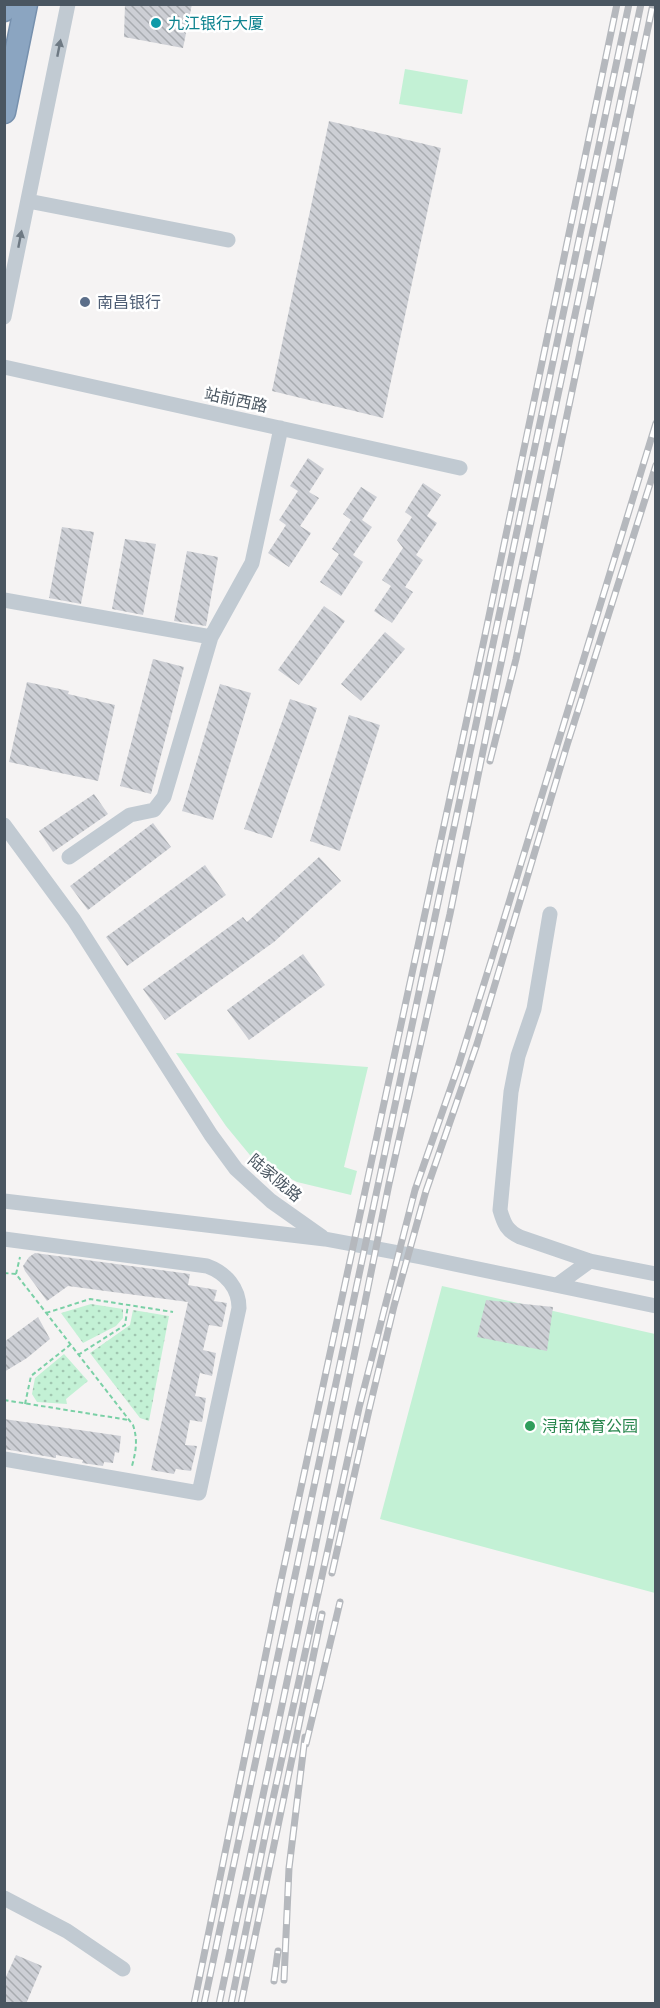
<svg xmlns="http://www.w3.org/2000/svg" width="660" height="2008" viewBox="0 0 660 2008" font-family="'Fira Sans','Noto Sans SC',sans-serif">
  <defs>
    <pattern id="grass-dots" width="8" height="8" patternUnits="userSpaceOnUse" patternTransform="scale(1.5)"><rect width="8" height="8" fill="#c3f1d5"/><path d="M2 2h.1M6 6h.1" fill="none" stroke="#a0c6b0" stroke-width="1.8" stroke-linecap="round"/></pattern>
    <pattern id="building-back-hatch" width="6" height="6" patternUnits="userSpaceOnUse" patternTransform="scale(1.5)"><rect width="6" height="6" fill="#cdcfd5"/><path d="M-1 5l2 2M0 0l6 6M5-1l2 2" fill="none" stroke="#a8abb0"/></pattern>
  </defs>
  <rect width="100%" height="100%" fill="#f5f3f3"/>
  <path fill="url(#grass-dots)" d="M91,1304l32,5v9l-7,8 -33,17 -22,-30z
    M133,1310l36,6 -20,105 -9,-3 -50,-65 40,-28z
    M64,1354l24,27 -22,18 1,5 -30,-2 -5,-8 3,-16z"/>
  <path fill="#c3f1d5" d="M405,69l63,11 -6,34 -63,-10z
    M176,1053l192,14 -24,100 13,4 -6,24 -54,-13 -43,-22 -28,-34z
    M442,1286l213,48v259l-275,-74z"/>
  <path fill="url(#building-back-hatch)" d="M125,4h67l-9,44 -59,-11z
    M329,121l112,27 -58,270 -111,-27z
    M308,458l16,11 -15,23 10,6 -19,28 11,7 -22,34 -21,-14 18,-28 -7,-5 19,-29 -8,-5z
    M423,483l18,12 -14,21 10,7 -21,32 7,5 -18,27 8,5 -21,31 -18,-12 17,-25 -9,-6 21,-32 -6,-8 15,-23 -7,-5z
    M361,487l16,10 -15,23 10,7 -19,28 10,7 -22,34 -21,-14 19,-28 -7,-5 19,-29 -8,-6z
    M62,527l32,5 -13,72 -32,-6z
    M125,539l31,5 -13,71 -31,-6z
    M187,551l31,6 -12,69 -32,-5z
    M324,606l21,15 -46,64 -21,-15z
    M385,632l20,17 -44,52 -20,-17z
    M153,659l31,8 -33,127 -31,-8z
    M27,682l42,9 -1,3 47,11 -17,76 -89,-19z
    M220,684l31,9 -38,127 -31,-9z
    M290,699l27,9 -45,130 -28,-9z
    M349,715l31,10 -40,126 -30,-10z
    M94,794l14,20 -55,38 -14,-21z
    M153,823l18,24 -83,63 -18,-24z
    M319,857l22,24 -67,61 -109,78 -22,-31 100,-72 4,5z
    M205,865l21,30 -99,71 -21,-29z
    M303,954l22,31 -76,55 -22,-30z
    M35,1253l155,21 -2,11 29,5 -3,11 13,2 -5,24 -13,-2 -6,25 13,3 -4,23 -12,-3 -5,23 11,2 -4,24 -12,-2 -5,25 12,1 -6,25 -15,-2 -2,5 -23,-4 37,-168 -120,-16 -21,15 -22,-30 -2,-5 6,-9z
    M486,1300l67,7 -6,44 -70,-14z
    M38,1317l12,22 -23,19 -23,14v-30z
    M4,1419l117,17 -2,17 -4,-1 -2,11 -9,-1 -1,4 -21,-3 1,-3 -27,-5v3l-52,-9z
    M16,1955l26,11 -16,38h-22v-23z"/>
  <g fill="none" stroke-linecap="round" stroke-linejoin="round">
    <defs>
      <path id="highway" d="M4,10l2,-6
        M4,112l22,-108"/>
    </defs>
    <use href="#highway" stroke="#7690ad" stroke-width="25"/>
    <path stroke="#7ad0a6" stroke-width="2" stroke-dasharray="4.5 3" stroke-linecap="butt" d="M4,1273l12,1 117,151c5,15 3,26 -1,41
      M16,1274l4,-17
      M46,1313l44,-14 83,13
      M78,1355l47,-30 3,-20
      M4,1400l125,20
      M25,1404l6,-28 39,-31"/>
    <path stroke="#c1cad2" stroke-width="15" d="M28,201l200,39
      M4,317l64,-313
      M4,367l456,101
      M4,600l207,37
      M4,825l70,95 137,215 25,34 35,32 51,36
      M69,857l61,-42 24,-5 10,-13 47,-160 41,-74 29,-135
      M550,914l-16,95 -16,47 -7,36 -11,118c4,14 7,21 20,27l70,24 66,13
      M4,1201l321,38 96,18 235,49
      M4,1239l203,27c19,7 32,22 32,42l-40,185 -195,-34
      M557,1285l33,-24
      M4,1898l63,33 56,38"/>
    <use href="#highway" stroke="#8ba5c1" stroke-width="22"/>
    <defs>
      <path id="rail" d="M490,761l26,-102 137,-655
        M332,1573l37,-163 25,-104 32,-115 51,-147 90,-299 89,-280
        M306,1744l34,-142
        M284,1980l5,-112 16,-131
        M274,1981l4,-30
        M194,2004l86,-419 204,-945 133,-636
        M204,2004l425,-2000
        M219,2004l93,-441 77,-379 61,-270 46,-227 145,-683
        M231,2004l36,-178 92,-418 56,-218 42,-120 35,-112 164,-535
        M241,2004l81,-390"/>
    </defs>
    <use href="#rail" stroke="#b5b8bd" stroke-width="7"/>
    <use href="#rail" stroke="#fff" stroke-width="4.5" stroke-dasharray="14" stroke-linecap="butt"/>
  </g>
  <defs><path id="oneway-solid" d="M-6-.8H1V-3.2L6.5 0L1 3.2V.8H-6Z" transform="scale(1.5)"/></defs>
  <g fill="#6e7983">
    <use href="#oneway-solid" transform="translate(59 48) rotate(-79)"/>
    <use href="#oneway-solid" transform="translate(20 239) rotate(-79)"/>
  </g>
  <circle fill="#0f9aa8" stroke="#fff" stroke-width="2" cx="156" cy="23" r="6"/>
  <circle fill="#5c6f8a" stroke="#fff" stroke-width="2" cx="85" cy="302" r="6"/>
  <circle fill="#2e9e5b" stroke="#fff" stroke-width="2" cx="530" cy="1426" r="6"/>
  <g text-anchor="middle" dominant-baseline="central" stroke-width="5" stroke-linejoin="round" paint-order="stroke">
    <g font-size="16" fill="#0d838f" stroke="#fff" text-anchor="start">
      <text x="168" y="23">九江银行大厦</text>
    </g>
    <g font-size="16" fill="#4e5e75" stroke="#fff" text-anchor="start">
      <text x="97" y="302">南昌银行</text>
    </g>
    <g font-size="16" fill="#4a5661" stroke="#fff">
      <text transform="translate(236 400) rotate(12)">站前西路</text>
      <text transform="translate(275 1178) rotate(40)">陆家陇路</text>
    </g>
    <g font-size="16" fill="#27864d" stroke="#fff" text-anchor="start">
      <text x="542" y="1426">浔南体育公园</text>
    </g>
  </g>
  <rect width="660" height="2008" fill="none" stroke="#4a5661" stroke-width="12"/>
</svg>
